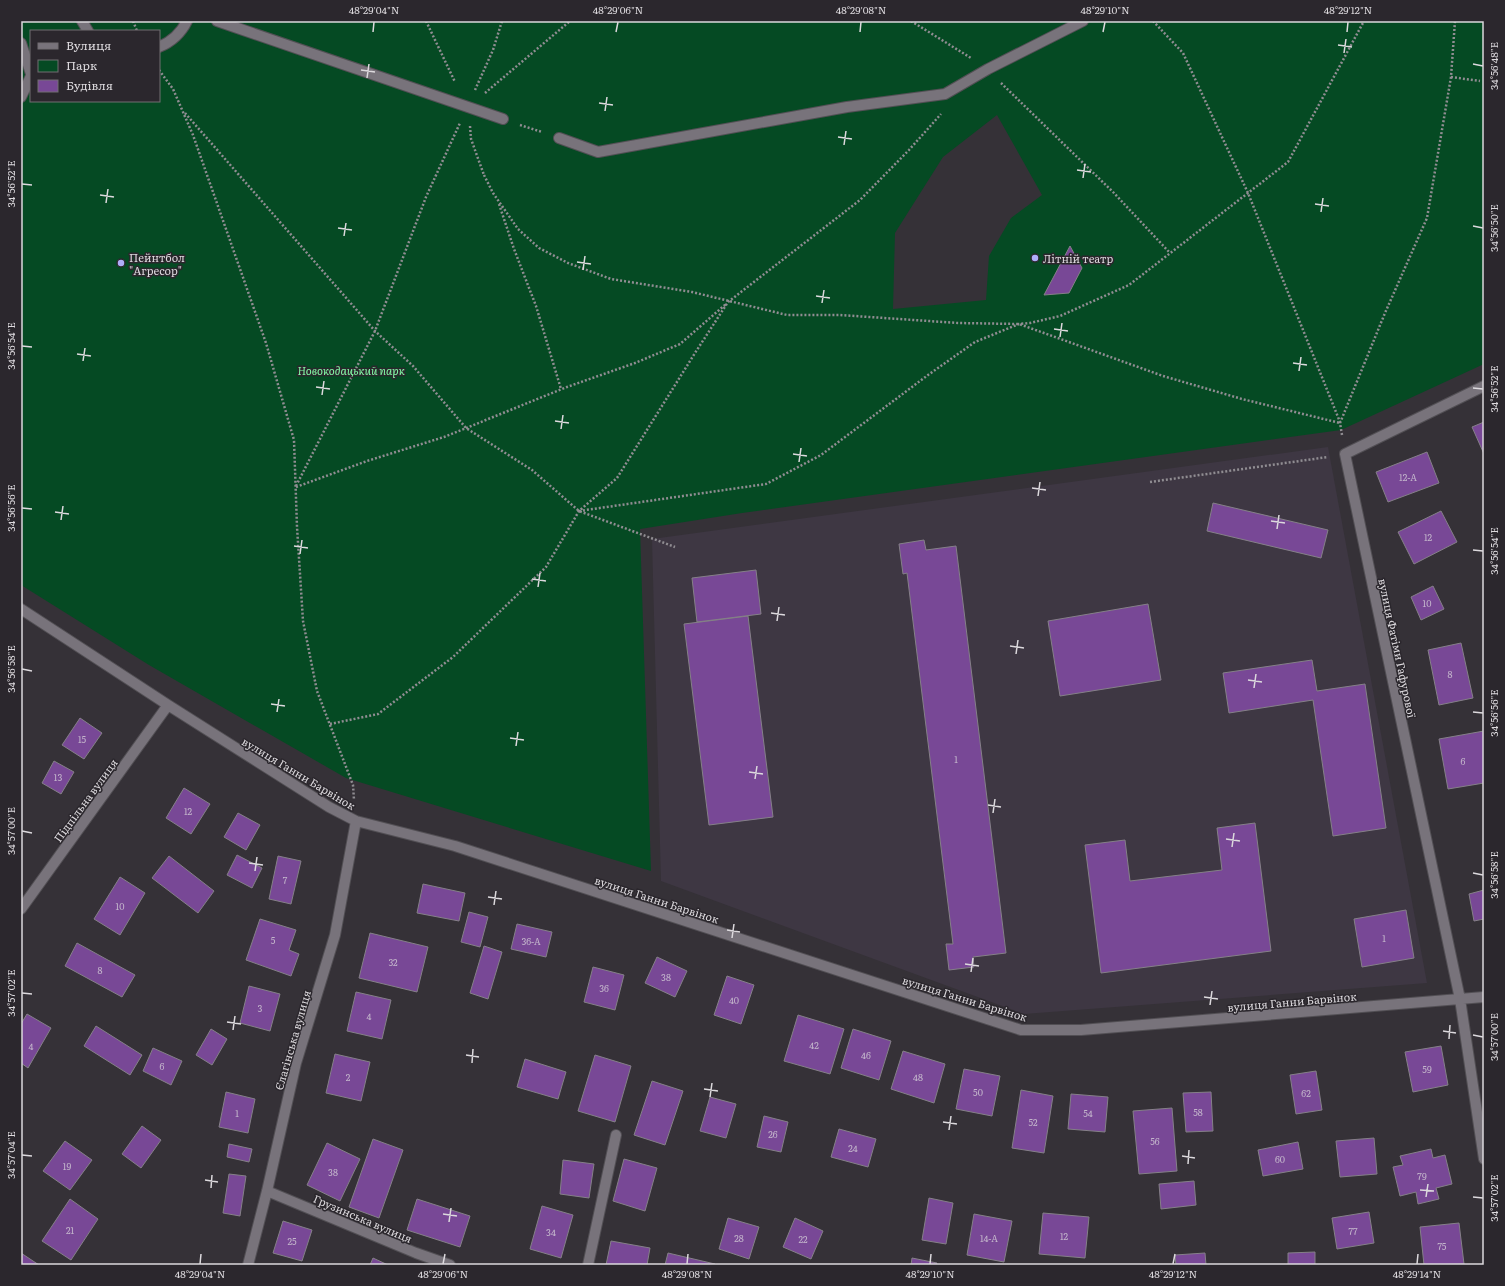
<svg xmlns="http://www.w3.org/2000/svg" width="1505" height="1286" viewBox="0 0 1505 1286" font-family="Literata,serif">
  <rect width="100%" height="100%" fill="#353137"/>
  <path fill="#3e3743" d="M1328,447l99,536 -403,31 -363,-133 -9,-342z"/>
  <path fill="#054a23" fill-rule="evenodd" d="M21,21h1463v343l-143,66 -599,83 -102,16 11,342 -305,-93 -197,-113 -128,-80zM31,31h128v70h-128zM997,115l45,80 -31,23 -22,38 -3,44 -93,9 2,-76 48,-76z"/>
  <path fill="#784896" stroke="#858088" d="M1070,246l12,22 -13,25 -25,2z
    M1484,422v32l-12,-27z
    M1427,452l12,31 -51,19 -12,-30z
    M1213,503l115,27 -7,28 -114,-27z
    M1441,511l16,31 -43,22 -16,-32z
    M924,540l2,10 30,-4 50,407 -33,4 1,10 -25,3 -3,-26h7l-46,-371 -4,1 -4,-30z
    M756,570l5,44 -64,8 -5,-44z
    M1433,586l11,23 -23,11 -10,-23z
    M1148,604l13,76 -101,16 -12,-75z
    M748,616l25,201 -64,8 -25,-201z
    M1461,643l12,55 -34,7 -11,-55z
    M1312,660l5,31 48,-7 21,144 -53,8 -20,-136 -84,13 -6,-40z
    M80,718l22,15 -18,26 -22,-14z
    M1484,731v52l-36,6 -9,-50z
    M54,761l20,11 -13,22 -19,-11z
    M184,788l26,16 -19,30 -25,-16z
    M238,813l22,12 -14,25 -22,-13z
    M1255,823l16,128 -170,22 -16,-128 40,-5 5,41 92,-11 -5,-42z
    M237,855l25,13 -10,20 -25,-13z
    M169,856l45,35 -16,22 -46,-35z
    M278,856l23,5 -10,43 -22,-5z
    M120,877l25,16 -25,42 -26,-16z
    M423,884l42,9 -6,28 -42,-8z
    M1484,890v29l-10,2 -5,-27z
    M1406,910l8,48 -52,9 -8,-48z
    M469,912l19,5 -8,30 -19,-5z
    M260,919l36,11 -7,20 10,4 -8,22 -45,-16z
    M517,924l35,8 -6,25 -35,-8z
    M370,933l58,14 -11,45 -58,-14z
    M77,943l58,32 -13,22 -57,-31z
    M484,946l18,6 -14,47 -18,-6z
    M657,957l30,14 -12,26 -30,-14z
    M593,967l31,8 -9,35 -31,-8z
    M727,976l27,9 -13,39 -27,-9z
    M249,986l31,8 -10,37 -30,-8z
    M356,992l35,8 -9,39 -35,-8z
    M27,1014l24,14 -23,40 -7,-5v-39z
    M798,1015l46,14 -14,45 -46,-13z
    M96,1026l46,29 -12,20 -46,-29z
    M211,1029l16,10 -15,26 -16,-10z
    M853,1029l38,12 -12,39 -38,-12z
    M1441,1046l7,39 -35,7 -8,-40z
    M153,1048l29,13 -11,24 -28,-14z
    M903,1051l42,13 -11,39 -43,-14z
    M335,1054l35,8 -9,39 -35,-8z
    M595,1055l36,11 -16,56 -37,-11z
    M525,1059l41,13 -8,27 -41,-12z
    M964,1069l36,7 -8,40 -36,-7z
    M1316,1071l6,39 -26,4 -6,-39z
    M652,1081l31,10 -18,54 -31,-10z
    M1021,1090l32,6 -9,57 -32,-5z
    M226,1092l29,7 -7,34 -29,-6z
    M1211,1092l2,39 -27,1 -3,-39z
    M1071,1094l37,3 -3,35 -37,-3z
    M710,1097l26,7 -10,34 -26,-7z
    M1172,1108l5,63 -38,3 -6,-63z
    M764,1116l24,6 -7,30 -24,-5z
    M142,1126l19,14 -20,28 -19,-14z
    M839,1129l37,10 -8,28 -37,-10z
    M1374,1138l3,36 -37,3 -4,-36z
    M373,1139l30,11 -24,68 -30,-11z
    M65,1141l27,19 -22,30 -27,-19z
    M1298,1142l5,27 -40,7 -5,-26z
    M327,1143l33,16 -20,42 -33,-16z
    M229,1144l23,5 -3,13 -22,-5z
    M1431,1149l2,9 12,-3 7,29 -16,4 3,11 -21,5 -2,-12 -16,4 -7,-29 10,-2 -3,-9z
    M624,1159l33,9 -12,43 -32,-10z
    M563,1160l31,4 -5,34 -29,-4z
    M229,1174l17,2 -6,40 -17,-3z
    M1194,1181l2,24 -35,4 -2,-25z
    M929,1198l24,5 -7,41 -24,-4z
    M70,1199l28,20 -27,41 -29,-19z
    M417,1199l53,17 -10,31 -53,-17z
    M542,1206l31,9 -12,43 -31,-9z
    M1369,1212l5,31 -37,6 -5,-31z
    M1043,1213l46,4 -4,41 -46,-4z
    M974,1214l38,7 -8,41 -37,-7z
    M728,1218l31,9 -10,32 -30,-10z
    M795,1218l28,13 -12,28 -28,-12z
    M283,1221l29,9 -10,31 -29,-8z
    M1459,1223l5,41 -40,1 -4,-38z
    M611,1241l39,7 -3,17h-41z
    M1315,1252v13h-27v-12z
    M21,1253l18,12h-18z
    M668,1253l47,11v1h-50z
    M1205,1253l1,12h-30l-1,-10z
    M373,1258l15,7h-18z
    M912,1258l25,5 -1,2h-25z"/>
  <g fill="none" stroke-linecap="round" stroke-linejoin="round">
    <defs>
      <path id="minor" d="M82,21l6,10
        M217,21l286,98
        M21,43l10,31
        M159,47c12,-5 22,-14 28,-26
        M21,97l10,-21
        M559,138l39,14 249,-45 98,-13 43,-25 95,-48
        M1484,386l-139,68 115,545 24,160
        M21,609l147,96 161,102 27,14 99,25 566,184h60l403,-33
        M21,909l147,-204
        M267,1191l149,62 34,12
        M248,1265l19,-74 29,-128 39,-128 21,-114
        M588,1265l28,-130"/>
    </defs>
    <use href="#minor" stroke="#524f54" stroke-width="12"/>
    <path stroke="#908d92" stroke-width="2.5" stroke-dasharray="2 2" stroke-linecap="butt" d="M133,21l4,10
      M426,21l29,61
      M911,21l60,37
      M1153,21l30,32 65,140 92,229
      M159,70l14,19 20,46 73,208 28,97 3,87 6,94 14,70 36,94 1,15
      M1451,77l29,4
      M1001,83l112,109 57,61
      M475,90l18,-40 9,-29
      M485,93l85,-72
      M185,113l190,218 38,35 53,62 66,42 47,41 96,36
      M520,125l22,7
      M470,126l1,13 13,36
      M484,175l9,18 25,36 21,19 29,15 43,16 81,13 95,23h53l118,8 61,1 144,52 79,23 98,24
      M499,204l15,45 22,57 25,83
      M1342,435l-2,-12 45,-110 42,-95 24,-141 4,-56
      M1150,482l178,-25
      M296,486l79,-155 51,-134 34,-74
      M296,487l71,-26 77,-24 123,-50 68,-24 45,-19 46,-40
      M579,511l187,-27 55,-29 107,-80 47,-33 44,-18 11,-1 30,-7 69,-31 159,-123 76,-141
      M330,724l48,-10 75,-57 93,-90 33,-56 38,-33 78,-125 33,-51 132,-102 49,-50 32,-36"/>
    <use href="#minor" stroke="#78737b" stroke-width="10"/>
  </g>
  <path fill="none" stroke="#dcd9dd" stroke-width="1.5" d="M373,32l1,-10M616,32l2,-10M860,32l1,-10M1103,32l2,-10M1347,32l1,-10M1338,45l14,2M1344,53l2,-14M1473,64l10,2M361,70l14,2M367,78l2,-14M599,103l14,2M605,111l2,-14M838,137l14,2M844,145l2,-14M1077,170l14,2M1083,178l2,-14M22,184l10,1M100,195l14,2M106,203l2,-14M1315,204l14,2M1321,212l2,-14M1473,226l10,2M338,228l14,2M344,236l2,-13M577,262l14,2M583,270l2,-14M816,296l14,2M822,303l2,-13M1054,329l14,2M1060,337l2,-14M22,346l10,1M77,354l14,2M83,361l2,-13M1293,363l14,2M1299,371l2,-14M316,387l14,2M1473,388l10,1M322,395l2,-14M555,421l14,2M561,429l2,-14M793,454l14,2M799,462l2,-14M1032,488l14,2M1038,496l2,-14M22,508l10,1M55,512l14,2M61,520l2,-14M1271,521l14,2M1277,529l2,-14M294,546l14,2M1473,550l10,1M300,554l2,-14M532,579l14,2M538,587l2,-14M771,613l14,2M777,621l2,-14M1010,646l14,2M1016,654l2,-14M22,669l10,2M1248,680l14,2M1254,688l2,-14M271,704l14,2M277,712l2,-13M1473,712l10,1M510,738l14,2M516,746l2,-14M749,772l14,2M755,779l2,-13M988,805l13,2M993,813l2,-14M22,831l10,2M1226,839l14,2M1232,847l2,-14M249,863l14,2M255,871l2,-14M1473,873l10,2M488,897l14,2M494,905l2,-14M727,930l13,2M732,938l2,-14M965,964l14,2M971,972l2,-14M22,993l10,1M1204,997l14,2M1210,1005l2,-14M227,1022l14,2M233,1030l2,-14M1443,1031l13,2M1473,1035l10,2M1449,1039l1,-14M466,1055l13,2M472,1063l1,-14M704,1089l14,2M710,1097l2,-14M943,1122l14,2M949,1130l2,-14M22,1155l10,1M1182,1156l13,2M1188,1164l1,-14M205,1180l13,2M211,1188l1,-13M1420,1190l14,1M1426,1197l2,-13M1473,1197l10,1M443,1214l14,2M449,1222l2,-14M200,1264l1,-10M443,1264l2,-10M687,1264l1,-10M930,1264l1,-10M1173,1264l2,-10M1417,1264l1,-10"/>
  <g fill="#b0adfa" stroke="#2b272d" stroke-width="1.5">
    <circle cx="1035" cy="258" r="4"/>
    <circle cx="121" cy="263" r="4"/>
  </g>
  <g text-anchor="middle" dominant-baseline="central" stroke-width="3" stroke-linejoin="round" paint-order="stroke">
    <g font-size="9" fill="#c3b5cb">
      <text x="1408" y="477">12-А</text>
      <text x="1428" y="537">12</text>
      <text x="1427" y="603">10</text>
      <text x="1450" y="674">8</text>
      <text x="82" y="739">15</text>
      <text x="956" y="759">1</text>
      <text x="1463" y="761">6</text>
      <text x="58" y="777">13</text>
      <text x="188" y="811">12</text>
      <text x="285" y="880">7</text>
      <text x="120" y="906">10</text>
      <text x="1384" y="938">1</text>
      <text x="273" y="940">5</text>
      <text x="531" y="941">36-А</text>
      <text x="393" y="962">32</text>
      <text x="100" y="970">8</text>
      <text x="666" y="977">38</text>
      <text x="604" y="988">36</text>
      <text x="734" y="1000">40</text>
      <text x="260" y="1008">3</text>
      <text x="369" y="1016">4</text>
      <text x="814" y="1045">42</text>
      <text x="31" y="1046">4</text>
      <text x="866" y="1055">46</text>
      <text x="162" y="1066">6</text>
      <text x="1427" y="1069">59</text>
      <text x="348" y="1077">2</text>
      <text x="918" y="1077">48</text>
      <text x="978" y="1092">50</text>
      <text x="1306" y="1093">62</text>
      <text x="1198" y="1112">58</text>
      <text x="237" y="1113">1</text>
      <text x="1088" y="1113">54</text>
      <text x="1033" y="1122">52</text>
      <text x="773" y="1134">26</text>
      <text x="1155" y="1141">56</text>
      <text x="853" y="1148">24</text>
      <text x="1280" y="1159">60</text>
      <text x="67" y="1166">19</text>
      <text x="333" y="1172">38</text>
      <text x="1422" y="1176">79</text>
      <text x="70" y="1230">21</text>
      <text x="1353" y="1231">77</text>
      <text x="551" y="1232">34</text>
      <text x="1064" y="1236">12</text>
      <text x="739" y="1238">28</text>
      <text x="989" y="1238">14-А</text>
      <text x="803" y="1239">22</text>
      <text x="292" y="1241">25</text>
      <text x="1442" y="1246">75</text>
    </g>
    <g font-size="11" fill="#dcd9dd" stroke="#2b272d" text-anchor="start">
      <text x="129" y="257">Пейнтбол<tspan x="129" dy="13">"Агресор"</tspan></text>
      <text x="1043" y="258">Лiтнiй театр</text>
    </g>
    <g font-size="11" font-style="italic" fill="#82f9a5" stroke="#2b272d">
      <text x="351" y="370">Новокодацький парк</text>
    </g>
    <g font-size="11" fill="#dcd9dd" stroke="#2b272d">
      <text transform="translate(1398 648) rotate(78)">вулиця Фатіми Гафурової</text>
      <text transform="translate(299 773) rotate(31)">вулиця Ганни Барвінок</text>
      <text transform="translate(85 800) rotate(-54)">Підпільна вулиця</text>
      <text transform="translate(657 899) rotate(18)">вулиця Ганни Барвінок</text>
      <text transform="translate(965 998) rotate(17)">вулиця Ганни Барвінок</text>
      <text transform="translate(1292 1001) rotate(-5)">вулиця Ганни Барвінок</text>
      <text transform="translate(292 1040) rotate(-74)">Єлагінська вулиця</text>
      <text transform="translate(363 1218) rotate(23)">Грузинська вулиця</text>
    </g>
  </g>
  <rect width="1505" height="1286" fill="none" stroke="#2b272d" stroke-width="44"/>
  <rect x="30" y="30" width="130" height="72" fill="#2b272d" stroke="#726e73"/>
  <rect x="38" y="43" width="20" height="6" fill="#78737b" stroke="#726e73"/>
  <text x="66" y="50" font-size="12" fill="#dcd9dd">Вулиця</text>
  <rect x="38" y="60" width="20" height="12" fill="#054a23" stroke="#726e73"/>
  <text x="66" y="70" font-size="12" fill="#dcd9dd">Парк</text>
  <rect x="38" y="80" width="20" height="12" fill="#784896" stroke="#726e73"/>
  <text x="66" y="90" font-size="12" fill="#dcd9dd">Будівля</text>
  <rect x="22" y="22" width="1461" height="1242" fill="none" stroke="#dcd9dd" stroke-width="1.5"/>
  <g font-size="10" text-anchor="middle" fill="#dcd9dd">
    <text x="374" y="14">48°29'04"N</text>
    <text x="618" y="14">48°29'06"N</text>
    <text x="861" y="14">48°29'08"N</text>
    <text x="1105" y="14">48°29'10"N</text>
    <text x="1348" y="14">48°29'12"N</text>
    <text transform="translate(1494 66) rotate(-90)" y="4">34°56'48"E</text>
    <text transform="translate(11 184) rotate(-90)" y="4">34°56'52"E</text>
    <text transform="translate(1494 228) rotate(-90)" y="4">34°56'50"E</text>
    <text transform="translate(11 346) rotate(-90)" y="4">34°56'54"E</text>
    <text transform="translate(1494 389) rotate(-90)" y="4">34°56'52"E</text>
    <text transform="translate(11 508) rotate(-90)" y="4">34°56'56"E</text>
    <text transform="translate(1494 551) rotate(-90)" y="4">34°56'54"E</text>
    <text transform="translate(11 669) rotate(-90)" y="4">34°56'58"E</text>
    <text transform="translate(1494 713) rotate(-90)" y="4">34°56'56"E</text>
    <text transform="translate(11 831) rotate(-90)" y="4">34°57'00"E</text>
    <text transform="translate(1494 875) rotate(-90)" y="4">34°56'58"E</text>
    <text transform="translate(11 993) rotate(-90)" y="4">34°57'02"E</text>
    <text transform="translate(1494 1037) rotate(-90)" y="4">34°57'00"E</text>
    <text transform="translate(11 1155) rotate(-90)" y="4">34°57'04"E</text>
    <text transform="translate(1494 1198) rotate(-90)" y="4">34°57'02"E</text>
    <text x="200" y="1278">48°29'04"N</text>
    <text x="443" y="1278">48°29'06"N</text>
    <text x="687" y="1278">48°29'08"N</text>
    <text x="930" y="1278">48°29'10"N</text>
    <text x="1173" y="1278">48°29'12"N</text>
    <text x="1417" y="1278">48°29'14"N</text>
  </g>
</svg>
